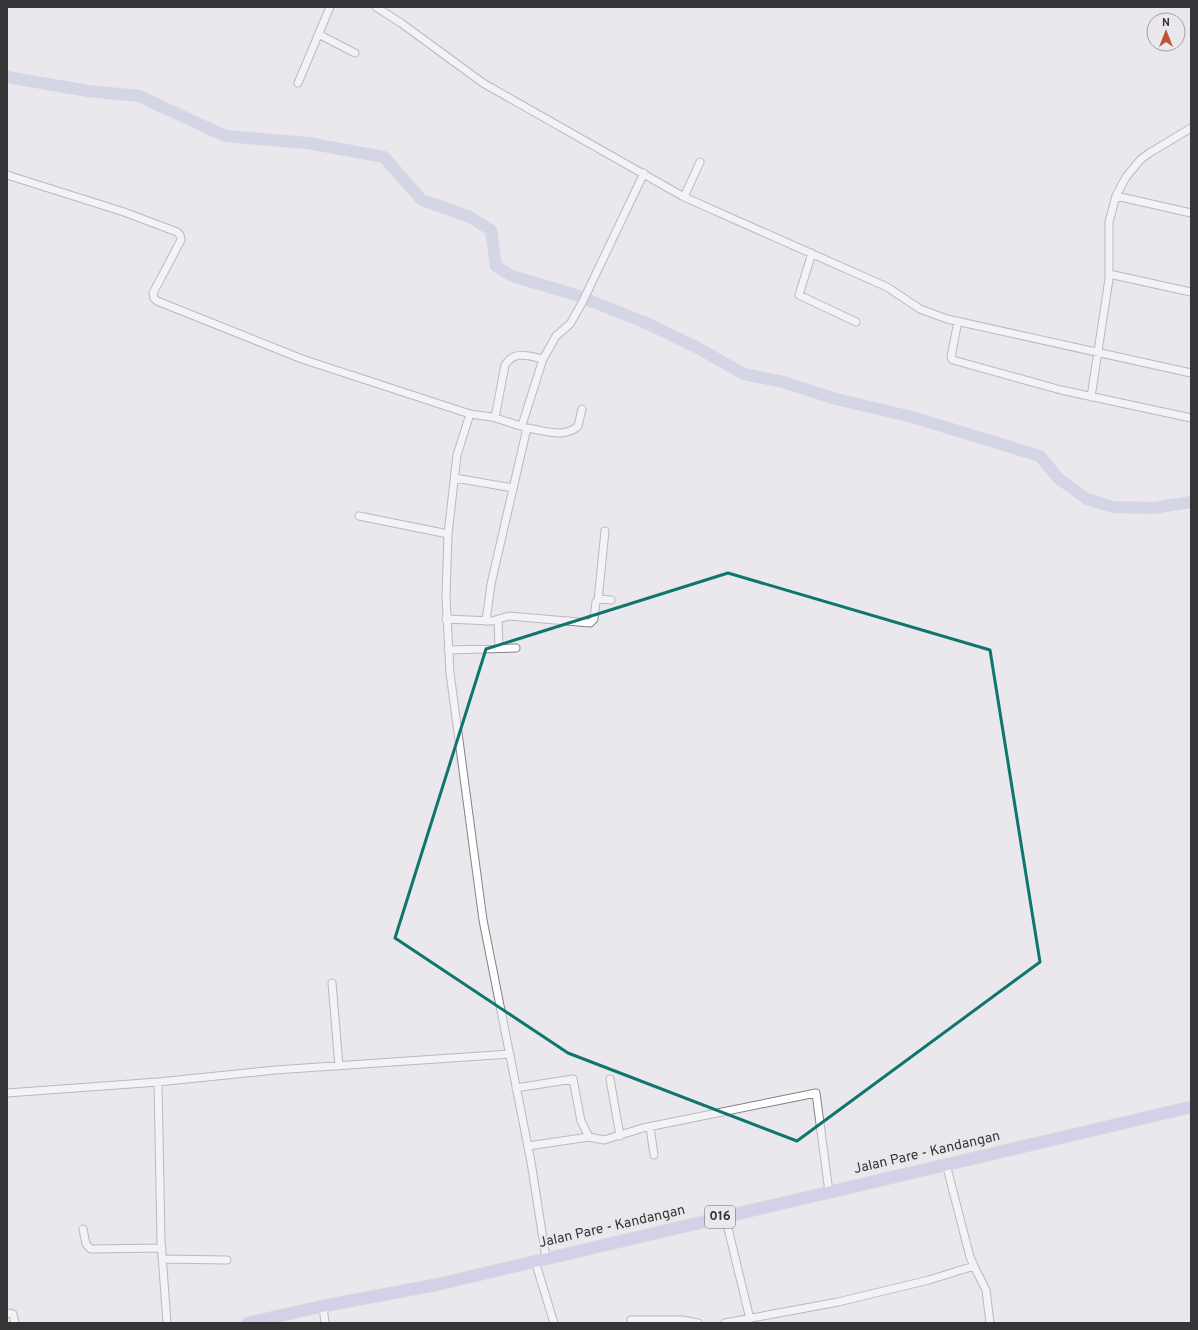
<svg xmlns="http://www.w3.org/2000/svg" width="1198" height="1330" viewBox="0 0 1198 1330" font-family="Overpass,sans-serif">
  <rect width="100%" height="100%" fill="#eae7ed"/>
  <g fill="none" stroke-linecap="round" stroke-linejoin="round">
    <path stroke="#bac1dd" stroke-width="12" d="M7,77l81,14 51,5 86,40 83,7 76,14 38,43 48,17 21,13 5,36 16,10 61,18 71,28 52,25 48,27 39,8 53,17 76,18 128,39 18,22 29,21 26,8 41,1 37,-6"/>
    <defs>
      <path id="minor" d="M376,7l25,16 82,60 201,114 203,90 33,22 27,10 244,54
        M320,35l35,18
        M298,83l32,-76
        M7,175l117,37 53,20 3,3 1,5 -28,53 1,5 3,3 145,58 168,55 -13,41 -9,79 -2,63 4,76 33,247 48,242 15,96
        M1116,196l75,17
        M684,197l16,-35
        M812,253l-13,42 57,27
        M1109,274l82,18
        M958,321l-7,36 2,3 108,30 130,28
        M1091,397l18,-118v-57l7,-26 10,-19 15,-18 10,-7 40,-24
        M470,414l22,3 35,11 -36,156 -5,37
        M495,418l10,-53c9,-15 24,-9 38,-6
        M522,425l21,-66 13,-23 14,-12 12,-21 62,-130
        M527,428c16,2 38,11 51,-2l4,-17
        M455,478l58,10
        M359,516l89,18
        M598,600l7,-69
        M446,619l46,2 17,-5 81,7 4,-4 2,-17 3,-3 12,1
        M498,620l1,28
        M448,650l68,-2
        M332,983l7,83
        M610,1079l10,57
        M158,1082l3,159 6,82
        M516,1088l57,-9 8,42 8,16 15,3 39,-12 173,-35 13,99
        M7,1093l151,-11 117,-12 235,-16
        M650,1127l4,28
        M528,1146l61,-9
        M725,1216l25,103
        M83,1229l3,15 5,5 71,-1
        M162,1259l65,1
        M535,1261l19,62
        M974,1266l12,24 4,33
        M323,1306l2,17
        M7,1313l6,1 2,9
        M631,1320h51l16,3
        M725,1323l113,-21 91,-22 45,-14 -4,-9 -24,-93"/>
      <path id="primary" d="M248,1323l75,-17 112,-21 756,-178"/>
    </defs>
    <use href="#minor" stroke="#848186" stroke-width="9"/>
    <use href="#primary" stroke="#c6c6c7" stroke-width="13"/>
    <use href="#minor" stroke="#fff" stroke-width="7"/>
    <use href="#primary" stroke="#bcb2e3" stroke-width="11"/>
  </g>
  <path d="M0 0H1198V1330H0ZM728,573l262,77 50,312 -243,179 -229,-88 -173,-115 91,-289z" fill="#eae7ed" fill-opacity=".55" fill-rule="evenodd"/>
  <path fill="none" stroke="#0f766e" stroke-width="3" stroke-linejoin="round" d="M728,573l262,77 50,312 -243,179 -229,-88 -173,-115 91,-289z"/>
  <g text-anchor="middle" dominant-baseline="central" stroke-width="4" stroke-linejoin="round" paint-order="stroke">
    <rect fill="#eae7ed" stroke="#6b6a6d" stroke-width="1" x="705" y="1206" width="30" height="22" rx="3"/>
    <g font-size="13" font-weight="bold" fill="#353436">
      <text x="720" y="1217">016</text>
    </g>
    <g font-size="14" fill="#353436" stroke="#eae7ed">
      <text transform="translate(927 1153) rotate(-13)">Jalan Pare - Kandangan</text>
      <text transform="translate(612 1227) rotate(-13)">Jalan Pare - Kandangan</text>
    </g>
  </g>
  <rect width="1198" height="1330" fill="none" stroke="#353436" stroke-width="16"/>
  <g transform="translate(1166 32)"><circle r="19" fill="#eae7ed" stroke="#a29fa4"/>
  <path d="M0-3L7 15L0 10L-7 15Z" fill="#bd562b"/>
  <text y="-6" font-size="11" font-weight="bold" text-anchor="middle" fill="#353436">N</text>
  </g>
</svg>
